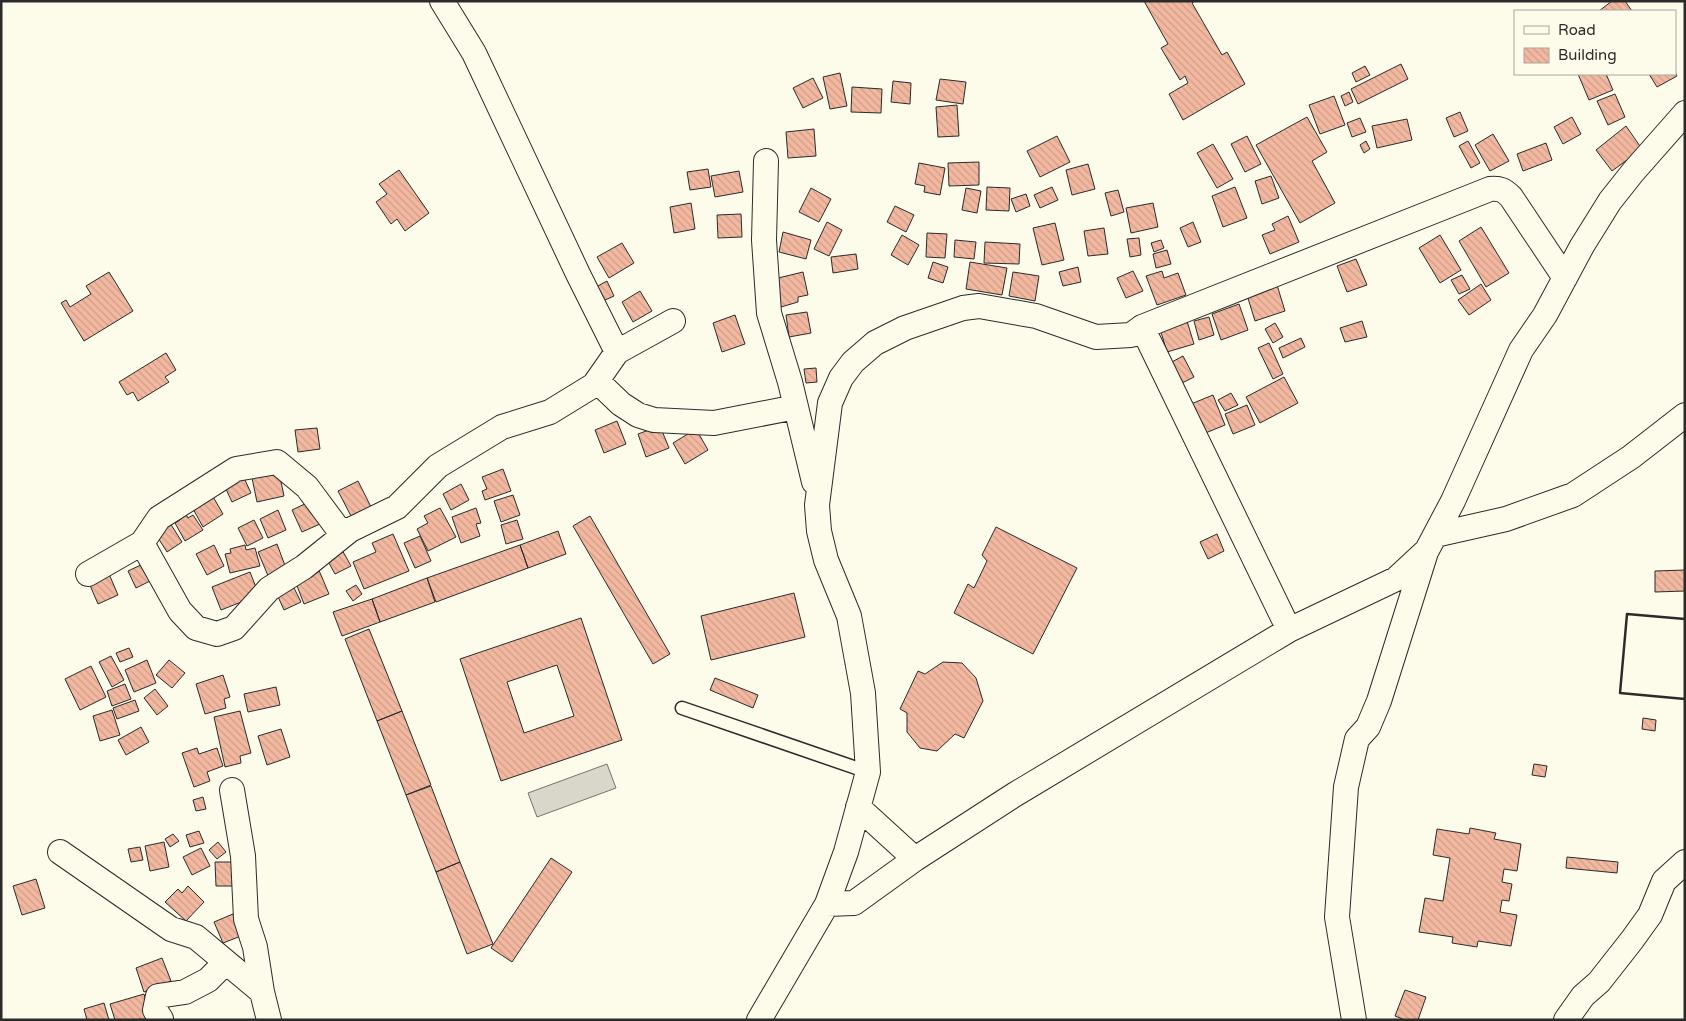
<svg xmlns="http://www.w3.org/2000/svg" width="1686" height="1021" viewBox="0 0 1686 1021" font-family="'Varela Round',sans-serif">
  <defs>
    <pattern id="building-back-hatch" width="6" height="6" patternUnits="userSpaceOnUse" patternTransform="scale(1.25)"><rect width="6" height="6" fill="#f2b8a0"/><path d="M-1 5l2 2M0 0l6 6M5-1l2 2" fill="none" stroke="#d09e8a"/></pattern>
  </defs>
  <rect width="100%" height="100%" fill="#fdfbea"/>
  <path fill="#d8d7c9" stroke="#74746e" d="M607,764l9,24 -79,29 -9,-24z"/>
  <path fill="url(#building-back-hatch)" stroke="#2b2b2b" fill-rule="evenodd" d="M1144,1h51l-3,2 30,52 5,-3 18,32 -62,36 -14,-26 19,-11 -3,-7 -5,4 -19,-32 7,-4z
    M1612,1h13l7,10h-33z
    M1401,64l7,15 -50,25 -7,-15z
    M1365,66l5,9 -14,7 -4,-9z
    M1675,72l2,4 -20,11 -8,-13h26z
    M840,73l7,33 -17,3 -7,-32z
    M1578,74h28l7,16 -24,10z
    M813,78l10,20 -20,10 -10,-20z
    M940,79l26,3 -3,22 -27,-4z
    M893,81l18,2 -1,21 -19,-2z
    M852,87l30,2 -1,24 -30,-1z
    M1349,92l4,10 -8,4 -4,-10z
    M1615,94l10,23 -17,8 -11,-24z
    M1334,96l11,29 -25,9 -11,-29z
    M957,105l2,31 -21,1 -2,-30z
    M1460,112l8,19 -14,6 -8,-19z
    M1307,117l20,35 -15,9 23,42 -35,20 -44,-78z
    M1572,117l9,17 -18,10 -9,-17z
    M1360,118l6,14 -14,5 -5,-14z
    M1407,119l5,21 -35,8 -5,-22z
    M1626,126l16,23 -30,22 -16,-21z
    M814,129l2,27 -28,2 -2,-26z
    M1493,134l16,27 -19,10 -15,-26z
    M1057,136l13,26 -30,15 -13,-26z
    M1247,136l14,28 -16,8 -14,-28z
    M1366,141l4,8 -6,4 -4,-8z
    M1468,141l12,22 -9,5 -12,-22z
    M1546,143l6,17 -29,11 -6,-17z
    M1213,144l20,35 -16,9 -20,-35z
    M979,162v23l-30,1 -1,-23z
    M919,163l26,5 -5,27 -16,-3 1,-6 -10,-2z
    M1088,164l7,25 -23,6 -6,-25z
    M708,169l3,18 -21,3 -3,-18z
    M399,170l30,43 -24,18 -8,-12 -6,5 -15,-22 11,-8 -8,-10z
    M739,171l4,21 -28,5 -4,-21z
    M1271,176l8,22 -17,6 -7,-23z
    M987,187l23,1 -1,23 -23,-1z
    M1052,187l6,13 -18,8 -6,-13z
    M1235,187l12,31 -24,9 -11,-31z
    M811,188l20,11 -12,23 -20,-10z
    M966,188l15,3 -4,22 -15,-3z
    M1118,190l6,22 -13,4 -6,-23z
    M1026,194l4,12 -14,6 -5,-13z
    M691,203l4,26 -21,4 -4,-26z
    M1153,203l5,24 -27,6 -5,-25z
    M895,206l19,9 -8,17 -19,-10z
    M741,214l1,23 -24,1 -1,-23z
    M1288,216l11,26 -29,12 -8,-19 13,-5 -3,-6z
    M827,222l15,8 -13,26 -15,-7z
    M1193,222l8,20 -13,5 -8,-19z
    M1055,223l9,37 -22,5 -9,-37z
    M1481,227l28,46 -23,14 -27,-46z
    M1104,228l4,26 -20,2 -4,-25z
    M783,232l28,8 -5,19 -27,-7z
    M927,233l20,1 -2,24 -19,-1z
    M902,235l17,10 -11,20 -17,-10z
    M1440,235l21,35 -21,13 -21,-35z
    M1139,238l2,17 -11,2 -3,-18z
    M955,240l21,2 -2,17 -20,-2z
    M1161,240l3,8 -10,4 -3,-9z
    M985,242l35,2 -1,20 -35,-1z
    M622,243l12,20 -25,15 -12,-21z
    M1167,250l4,14 -15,4 -3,-14z
    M856,254l2,15 -25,4 -2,-16z
    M1356,259l11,26 -20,7 -10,-26z
    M933,262l15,5 -5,16 -15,-5z
    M970,262l37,6 -5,27 -36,-6z
    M1078,267l3,15 -18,4 -4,-14z
    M1133,271l10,20 -17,7 -9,-20z
    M1162,271l2,7 14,-5 8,22 -29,10 -11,-29z
    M109,272l24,39 -49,30 -23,-38 5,-3 4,7 21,-13 -5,-8z
    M803,272l5,23 -10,2v5l-17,5 -7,-28z
    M1013,272l26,4 -4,25 -26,-5z
    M1462,275l8,14 -11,5 -8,-14z
    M607,281l7,15 -11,5 -7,-14z
    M1481,284l10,16 -22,15 -11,-15z
    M1277,285l8,26 -30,10 -8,-26z
    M640,291l12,20 -19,11 -11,-20z
    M1239,304l9,26 -27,10 -9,-26z
    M807,312l4,21 -22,4 -3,-22z
    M735,315l10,29 -23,8 -9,-29z
    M1209,317l5,18 -15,5 -5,-19z
    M1187,321l7,23 -27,8 -7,-23z
    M1362,321l5,16 -22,5 -5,-14z
    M1275,323l8,14 -10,6 -8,-14z
    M1301,338l4,9 -22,11 -4,-10z
    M1269,343l14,31 -10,5 -15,-31z
    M166,353l10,17 -11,7 4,5 -31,19 -5,-9 -6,3 -8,-13z
    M1183,356l11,21 -14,7 -10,-21z
    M816,368l1,14 -11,1 -2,-14z
    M1284,377l14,26 -38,20 -14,-26z
    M1231,393l7,12 -13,6 -7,-11z
    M1213,395l12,30 -22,9 -12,-30z
    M1247,405l8,20 -22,9 -8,-20z
    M617,421l9,23 -22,9 -9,-23z
    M660,426l9,22 -23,9 -8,-23z
    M317,428l3,21 -22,3 -3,-22z
    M696,429l12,21 -23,14 -12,-21z
    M503,469l8,22 -26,9 -3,-9 5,-2 -5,-12z
    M279,472l5,24 -27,6 -5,-24z
    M244,478l7,15 -19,9 -7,-15z
    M358,481l13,26 -20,9 -13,-25z
    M461,484l8,16 -18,10 -8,-16z
    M212,495l11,19 -20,13 -11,-20z
    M513,495l7,20 -19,7 -7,-21z
    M309,502l11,22 -18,8 -10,-22z
    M440,508l16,29 -28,14 -11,-22 11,-6 -4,-7z
    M476,508l5,15 -5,1 4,12 -19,7 -9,-26z
    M278,510l8,20 -18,8 -8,-19z
    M184,511l4,7 5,-3 10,15 -18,11 -10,-18 5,-3 -3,-5z
    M590,516l80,138 -17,10 -80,-138z
    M254,520l9,18 -16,8 -9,-18z
    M517,520l6,19 -17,5 -5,-19z
    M170,523l12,19 -15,10 -12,-19z
    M996,527l81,41 -44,86 -79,-41 14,-29 6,4 13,-27 -5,-6z
    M558,531l8,23 -38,14 -8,-23z
    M393,534l16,37 -45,18 -11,-27 23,-10 -4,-9z
    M1217,534l7,17 -16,8 -8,-17z
    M420,536l11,25 -16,7 -11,-25z
    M277,544l10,27 -18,7 -11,-26z
    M214,545l10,21 -17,9 -11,-21z
    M245,545l1,5 9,-2 5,18 -30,7 -5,-19 6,-1 -1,-4z
    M520,545l8,23 -92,34 -9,-24z
    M341,548l10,18 -16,8 -10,-18z
    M143,564l9,16 -16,8 -8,-17z
    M318,568l11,26 -25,10 -10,-26z
    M1685,570v21l-30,1v-21z
    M250,572l9,23 -38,15 -9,-23z
    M109,574l9,21 -20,9 -9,-21z
    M427,578l8,24 -55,20 -8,-23z
    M291,582l10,20 -17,8 -9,-20z
    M356,585l6,9 -9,7 -7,-10z
    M794,593l11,44 -94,23 -10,-44z
    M372,599l8,23 -38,14 -9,-24z
    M581,618l41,122 -121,41 -41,-122zM557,665l17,51 -50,17 -17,-51z
    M369,629l33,82 -25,10 -32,-82z
    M129,648l4,9 -13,5 -4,-9z
    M111,656l13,24 -12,7 -13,-25z
    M147,660l9,23 -22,9 -9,-22z
    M169,660l16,13 -13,15 -16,-13z
    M943,662l19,1 14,15 7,23 -19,37 -9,-4 -18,17 -17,-3 -13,-16v-19l-7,-4 18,-38 7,3z
    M91,666l15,31 -26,13 -15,-31z
    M223,675l7,22 -6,2 2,9 -21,6 -9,-30z
    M715,678l43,17 -5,13 -43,-18z
    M125,684l6,15 -19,7 -5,-15z
    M276,687l4,18 -32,7 -4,-18z
    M155,689l13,17 -11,9 -13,-17z
    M135,700l4,11 -22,8 -4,-11z
    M112,710l8,25 -20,6 -7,-25z
    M240,711l11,42 -11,3 1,7 -16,4 -11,-50z
    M402,711l29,74 -25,10 -29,-74z
    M1643,718l13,2 -1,11 -13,-2z
    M141,727l8,15 -23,13 -8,-15z
    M281,729l9,28 -23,8 -9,-29z
    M197,748l2,6 18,-6 6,18 -16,6 3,9 -16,6 -12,-34z
    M1534,764l13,2 -2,11 -13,-2z
    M431,786l29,76 -24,10 -30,-77z
    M203,797l3,12 -10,2 -3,-11z
    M1470,828l26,5 -2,6 27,5 -4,27 -13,-2 -2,13 10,2 -3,17 -7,-1 -2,12 17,3 -6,31 -33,-5 -1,6 -25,-4 1,-6 -34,-5 6,-34 18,3 7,-43 -17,-3 4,-26 32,5z
    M199,831l5,12 -14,4 -4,-12z
    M173,834l6,7 -9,6 -5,-8z
    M164,842l5,25 -19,4 -5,-25z
    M218,842l8,10 -9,7 -8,-9z
    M140,847l3,13 -12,2 -3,-13z
    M201,848l9,18 -18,9 -9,-18z
    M1567,857l51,5 -1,11 -51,-5z
    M551,858l21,14 -60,90 -21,-14z
    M215,862h20v24h-19z
    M460,862l33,82 -26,10 -31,-82z
    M36,879l9,29 -23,7 -9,-29z
    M188,886l16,16 -18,19 -21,-19 13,-13 4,4z
    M233,914l8,22 -18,7 -9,-21z
    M162,958l9,23 -27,11 -8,-24z
    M1405,990l21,7 -8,23h-13l-10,-4z
    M144,994l7,25 -36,1 -5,-16z
    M104,1003l5,17h-22l-3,-11z"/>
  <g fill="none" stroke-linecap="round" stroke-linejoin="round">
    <defs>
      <path id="lane" d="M682,708l186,64"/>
      <path id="street" d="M766,161l-2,79 5,73 21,69 24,100
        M1142,327l147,303
        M617,352l56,-31
        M597,381l24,23 17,11 16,5 60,3 82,-16
        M1435,535l71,-16 67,-24 58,-38 54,-42
        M142,543l38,68 16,17 21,6 17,-6 35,-39 35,-22 46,-37
        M88,574l54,-31 17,-25 77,-49 41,-7 30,25 32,43h11l47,-23 41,-41 64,-39 48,-15 44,-27 23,-33 -39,-78 -104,-221 -32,-52
        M232,790l11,66 3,63 9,28 7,45 7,28
        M858,807l57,52
        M60,852l111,77 25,8 66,55
        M827,904l19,-52 22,-80 -5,-79 -14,-77 -23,-56 -7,-29 -2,-26 13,-102 11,-25 12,-16 22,-19 30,-15 58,-20 16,-2 57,10 60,21 35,-2 11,-8 348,-138c10,-1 14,1 21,8l54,81
        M161,1019l-6,-9 3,-14 27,-4 23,-12 18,-18
        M759,1020l68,-116 27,-1 61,-44 99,-64 275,-165 107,-51 28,-26
        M1354,1020l-17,-103 9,-130 11,-48 11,-12 11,-26 47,-149 27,-51 68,-151 24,-35 37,-69 28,-45 23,-29 52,-59
        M1566,1020l17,-24 16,-14 33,-42 18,-25 14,-34 21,-19"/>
    </defs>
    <use href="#lane" stroke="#2b2b2b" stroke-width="15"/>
    <use href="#street" stroke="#2b2b2b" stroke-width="26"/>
    <use href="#lane" stroke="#fdfbea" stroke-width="12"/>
    <use href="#street" stroke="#fdfbea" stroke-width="24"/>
    <path stroke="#2b2b2b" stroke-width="2.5" d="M1685,619l-58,-5 -7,79 65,6"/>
  </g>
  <rect width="1686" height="1021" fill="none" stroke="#2b2b2b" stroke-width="5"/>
  <rect x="1514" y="10" width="162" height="65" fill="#fdfbea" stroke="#a9a89e"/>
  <rect x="1524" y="26" width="25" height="8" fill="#fdfbea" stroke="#a9a89e"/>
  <text x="1558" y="35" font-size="15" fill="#2b2b2b">Road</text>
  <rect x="1524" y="48" width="25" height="15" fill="url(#building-back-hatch)" stroke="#a9a89e"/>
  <text x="1558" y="60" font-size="15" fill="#2b2b2b">Building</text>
</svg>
